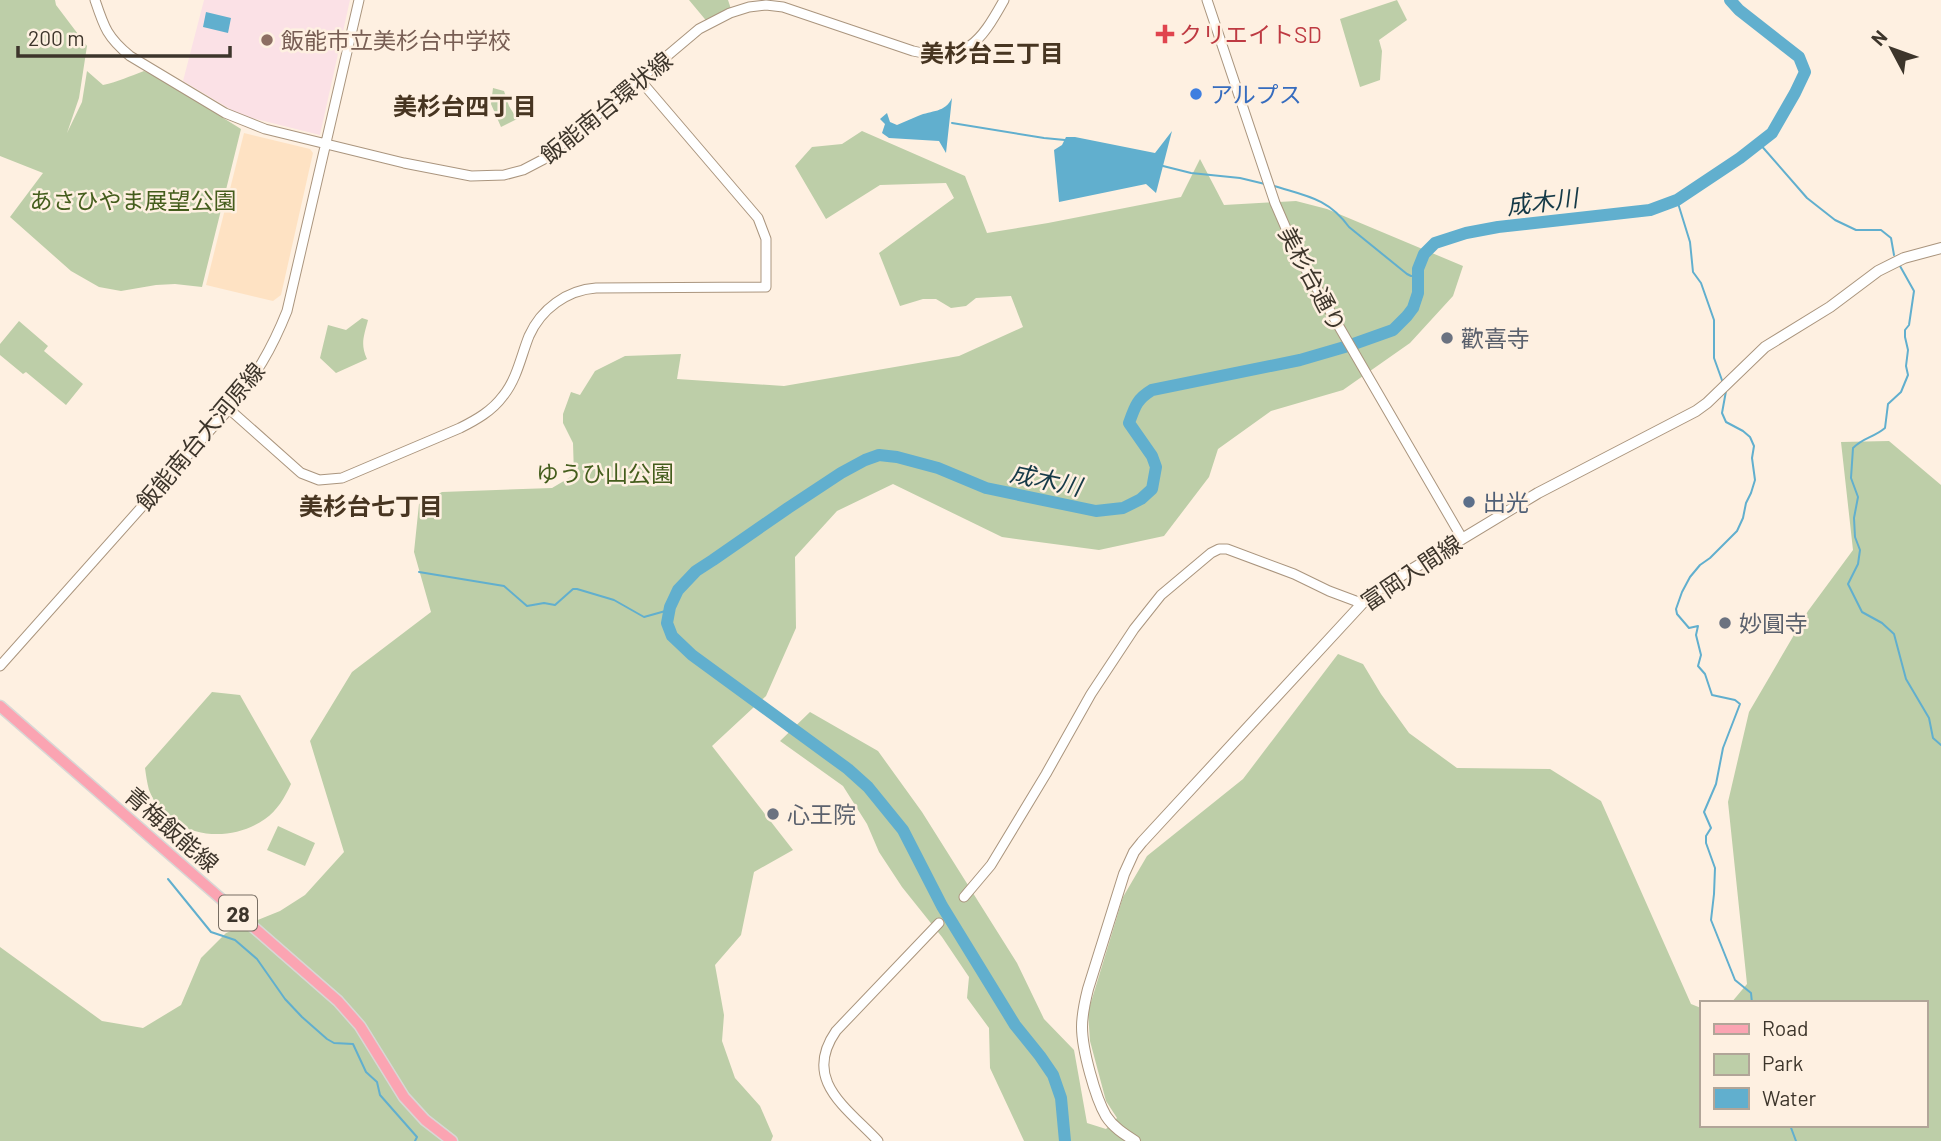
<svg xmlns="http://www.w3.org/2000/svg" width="1941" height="1141" viewBox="0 0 1941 1141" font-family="Barlow,'Noto Sans JP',sans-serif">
  <rect width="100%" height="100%" fill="#fef0e1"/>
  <path fill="#fee2c3" d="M244,133l66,16 3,4 -32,142 -8,6 -67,-16z"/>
  <path fill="#fbe1e6" d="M204,0h146l-30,135 -80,-20 -57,-34z"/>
  <path fill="#bdcea8" d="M0,0h55l1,5 31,41 -8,52 -12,35 15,-31 5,-31 16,14c15,-3 27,-9 41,-14l15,7 82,51 -39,158 -27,-3 -19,1 -35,6 -22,-4 -28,-16 -61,-54 33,-44 -43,-17z
    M689,0h39l4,12 -23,12z
    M1397,0l10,20 -28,20 3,11 -2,29 -20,7 -20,-68z
    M493,88l11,3 5,15 8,13 -16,8 -10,-23z
    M862,131l103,45 22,57 61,-10 133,-26 19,-38 24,46 72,-4 31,8 136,57 -10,30 -43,47 -67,47 -72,21 -53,38 -9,28 -45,59 -65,14 -97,-13 -109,-53 -56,27 -42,46 1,71 -30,68 -54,50 81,104 -39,22 -13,63 -26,30 9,50 -2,26 13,37 25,28 13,30 -2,5h-771v-194l102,74 41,7 38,-23 20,-47 25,-25 54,-22 25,-16 39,-43 -34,-111 42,-69 79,-60 -17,-60 5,-48 23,-12 110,-4 22,-13 -1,-32 -10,-20v-9l8,-22 9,3 15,-24 30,-15 56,-2 -4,25 107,7 175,-30 64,-29 -12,-31 -35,2 -10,8 -15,2 -15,-9h-13l-23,7 -21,-53 75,-55 -8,-15 -66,2 -54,34 -31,-53 17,-19 30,-3z
    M362,318l6,2c-4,16 -8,24 -1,39l-31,14 -16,-15 8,-33 18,5z
    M19,321l29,25 -4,5 39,33 -17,21 -40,-33 -3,2 -23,-19v-11z
    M1889,441l52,44v656h-917l-34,-73 -1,-40 -22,-30 2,-21 -27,-40 -40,-50 -23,-35 -12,-28 -24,-38 -63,-45 30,-29 68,39 44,61 95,151 27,56 30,31 13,73 19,6 11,-11 -11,-17 -16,-60 -2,-29 35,-115 24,-41 96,-77 95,-125 25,10 18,30 28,39 48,35 93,1 51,32 90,203 10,4v117h224v-122h-194l16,-19 -19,-182 21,-90 59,-101 45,-61 -12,-108z
    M212,692l28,3 51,89c-6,13 -14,27 -26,35 -38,27 -98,18 -116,-29 -2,-7 -3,-15 -4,-22z
    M278,826l37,17 -10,23 -38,-16z"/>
  <path fill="#61afce" d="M206,12l25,6 -3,15 -25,-6z
    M952,98l-6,55 -7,-12 -50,-3 -7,-5 3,-9 -5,-5 7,-6 3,9 7,3c7,-3 14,-6 21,-9 14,-6 27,-3 34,-18z
    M1172,131l-16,62 -10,-9 -87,18 -5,-52 8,-5 4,-8h9l80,16z"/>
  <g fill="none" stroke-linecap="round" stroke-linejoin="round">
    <path stroke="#61afce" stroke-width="2" d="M952,123l92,15 21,2
      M1759,143l48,55 28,22 21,10h25l10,8 3,17
      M1163,166l28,7 49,5 25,6
      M1274,186c32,10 54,12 75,41l58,47 4,2h7
      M1677,200l13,42 3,30 8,11 13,37v38l9,25
      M1900,266l14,25 -5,34 -4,5v7l3,13 -2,16 2,9 -7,17 -13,12 -3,24c-12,10 -21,9 -32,20l-2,30 7,19 -4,21 1,19 5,13 -2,14 -10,20 14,28 20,11 12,11 12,45 23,39 4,20 8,7
      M1726,391l-4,22 4,9 17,9 7,6 4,9 -2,12 3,22 -4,13 -5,10 -3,15 -6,13 -27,27 -10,7 -10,12 -8,15 -6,17 1,5 12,14 9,-2 -2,9 5,20 -3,11 7,8 7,21 23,5 5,4 -17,44 -7,36 -12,28 7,16 -5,8v7l9,25 -1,26 -3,26 24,60 16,13 1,10
      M419,572l85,14 23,20 17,-3 11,2 18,-16h4l37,11 30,17 25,-7
      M168,879l43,53 24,8 22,19 28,40 17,18 25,22 7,4 19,1 13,28 11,10 3,13 37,42 -2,4
      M1790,1125l6,16"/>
    <path stroke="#61afce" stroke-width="12" d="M1065,1141l-4,-43 -8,-23 -13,-19 -25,-31 -73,-119 -39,-76 -35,-43 -20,-18 -156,-114 -20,-19 -5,-13 3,-16 8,-17 18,-19 17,-11 75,-52 53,-35 24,-13 14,-5 18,2 41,11 48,20 110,23 27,-3 18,-9 11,-10 4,-22 -4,-11 -23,-33c6,-17 8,-24 23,-33l148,-30 48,-14 45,-16 14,-14 6,-8 5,-15v-24l6,-15 11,-11 31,-10 32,-6 152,-17 27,-10 63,-42 32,-25 23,-40 10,-21 -6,-15 -60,-47 -9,-10"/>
    <defs>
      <path id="tertiary" d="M95,0c9,27 12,37 35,56l95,57 40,16 139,34 67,13 33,-1 19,-5 23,-12 153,-129 31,-16 19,-6 17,-2 17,2 130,44c53,12 67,-8 91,-51
        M1207,0l68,203 23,53 164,282
        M229,409l72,64 18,7 23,-2 118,-50c16,-8 32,-17 43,-32 14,-17 18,-40 26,-60 12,-27 38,-46 67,-48l170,-1v-48l-8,-21 -118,-138
        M0,666l229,-257c27,-34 42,-58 58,-98l72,-311
        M964,897l27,-32 55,-91 45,-80 43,-65 27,-34 50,-42 8,-4h8l67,25 35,17 32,12
        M878,1141c-32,-34 -76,-61 -42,-110l103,-108"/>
      <path id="secondary" d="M1135,1141c-11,-7 -22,-14 -29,-25 -11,-19 -24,-67 -24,-89 0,-13 3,-26 6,-38l36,-115 10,-22 8,-10 229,-248 167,-101 158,-82 11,-8 58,-56 65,-40 48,-36 26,-13 37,-10"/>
      <path id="primary" d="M0,706l338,295 22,25 44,71 21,23 27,21"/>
    </defs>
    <use href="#tertiary" stroke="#aa957e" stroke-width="11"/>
    <use href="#secondary" stroke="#aa957e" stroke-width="12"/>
    <use href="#primary" stroke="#d8d7d5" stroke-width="13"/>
    <use href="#tertiary" stroke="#fff" stroke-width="9"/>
    <use href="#secondary" stroke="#fff" stroke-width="10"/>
    <use href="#primary" stroke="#fba4b2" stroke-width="10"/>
  </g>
  <path fill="#e0444e" stroke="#fef0e1" stroke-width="2.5" d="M1161.5 23.5h7v7h7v7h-7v7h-7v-7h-7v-7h7z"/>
  <circle fill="#8d6e63" stroke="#fef0e1" stroke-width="2.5" cx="267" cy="40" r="7"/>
  <circle fill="#3f7fe0" stroke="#fef0e1" stroke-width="2.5" cx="1196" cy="94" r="7"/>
  <g fill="#6b7280" stroke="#fef0e1" stroke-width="2.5">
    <circle cx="1447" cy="338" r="7"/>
    <circle cx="1725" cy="623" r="7"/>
    <circle cx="773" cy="814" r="7"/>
  </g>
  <circle fill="#5c6f8a" stroke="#fef0e1" stroke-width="2.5" cx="1469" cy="502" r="7"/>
  <g text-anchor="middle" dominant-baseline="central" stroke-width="5" stroke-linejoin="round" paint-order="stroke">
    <rect fill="#fef0e1" stroke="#776d62" stroke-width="2" x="219" y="895.5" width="38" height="35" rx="5"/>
    <g font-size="21" font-weight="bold" fill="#3d352b">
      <text x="238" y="913">28</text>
    </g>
    <g font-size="23" fill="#be3a42" stroke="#fef0e1" text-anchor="start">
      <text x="1179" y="34">クリエイトSD</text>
    </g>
    <g font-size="23" fill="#785e54" stroke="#fef0e1" text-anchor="start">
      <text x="281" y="40">飯能市立美杉台中学校</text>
    </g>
    <g font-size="23" fill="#366cbe" stroke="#fef0e1" text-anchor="start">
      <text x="1210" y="94">アルプス</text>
    </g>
    <g font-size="23" fill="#3d352b" stroke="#fef0e1">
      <text transform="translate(606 107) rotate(-39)">飯能南台環状線</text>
      <text transform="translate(1313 279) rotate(62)">美杉台通り</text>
      <text transform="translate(200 436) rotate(-50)">飯能南台大河原線</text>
      <text transform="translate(1411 572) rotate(-34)">富岡入間線</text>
      <text transform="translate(172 829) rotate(41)">青梅飯能線</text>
    </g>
    <g font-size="23" fill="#445d1c" stroke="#fef0e1">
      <text x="133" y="200">あさひやま展望公園</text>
      <text x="605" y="473">ゆうひ山公園</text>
    </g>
    <g font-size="23" fill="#5b616d" stroke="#fef0e1" text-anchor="start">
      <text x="1461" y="338">歡喜寺</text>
      <text x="1739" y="623">妙圓寺</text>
      <text x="787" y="814">心王院</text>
    </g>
    <g font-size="23" fill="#4e5e75" stroke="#fef0e1" text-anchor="start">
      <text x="1483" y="502">出光</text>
    </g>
    <g font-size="24" font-weight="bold" fill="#473521" stroke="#fef0e1">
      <text x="992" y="52">美杉台三丁目</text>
      <text x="465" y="105">美杉台四丁目</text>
      <text x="371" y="505">美杉台七丁目</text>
    </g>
    <g font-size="24" font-style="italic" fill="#163a48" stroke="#fef0e1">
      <text transform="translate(1542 201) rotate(-7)">成木川</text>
      <text transform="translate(1046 479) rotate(12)">成木川</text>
    </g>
  </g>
  <rect x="1700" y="1001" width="228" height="126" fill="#fef0e1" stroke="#b1a598" stroke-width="2"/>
  <rect x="1714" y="1024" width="35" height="10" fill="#fba4b2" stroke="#b1a598" stroke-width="2"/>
  <text x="1762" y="1036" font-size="21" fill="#3d352b">Road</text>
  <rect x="1714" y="1054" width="35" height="21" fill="#bdcea8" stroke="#b1a598" stroke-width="2"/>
  <text x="1762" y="1071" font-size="21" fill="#3d352b">Park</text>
  <rect x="1714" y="1088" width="35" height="21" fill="#61afce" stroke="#b1a598" stroke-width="2"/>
  <text x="1762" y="1106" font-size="21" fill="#3d352b">Water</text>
  <g transform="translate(1892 49) rotate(311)" stroke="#fef0e1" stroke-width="5" paint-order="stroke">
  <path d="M0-5L12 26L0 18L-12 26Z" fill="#3d352b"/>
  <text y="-10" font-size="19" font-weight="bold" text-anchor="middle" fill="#3d352b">N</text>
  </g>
  <path d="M18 46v10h212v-10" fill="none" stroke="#3d352b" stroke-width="3.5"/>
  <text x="28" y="46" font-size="21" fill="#3d352b" stroke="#fef0e1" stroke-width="5" paint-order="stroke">200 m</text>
</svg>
